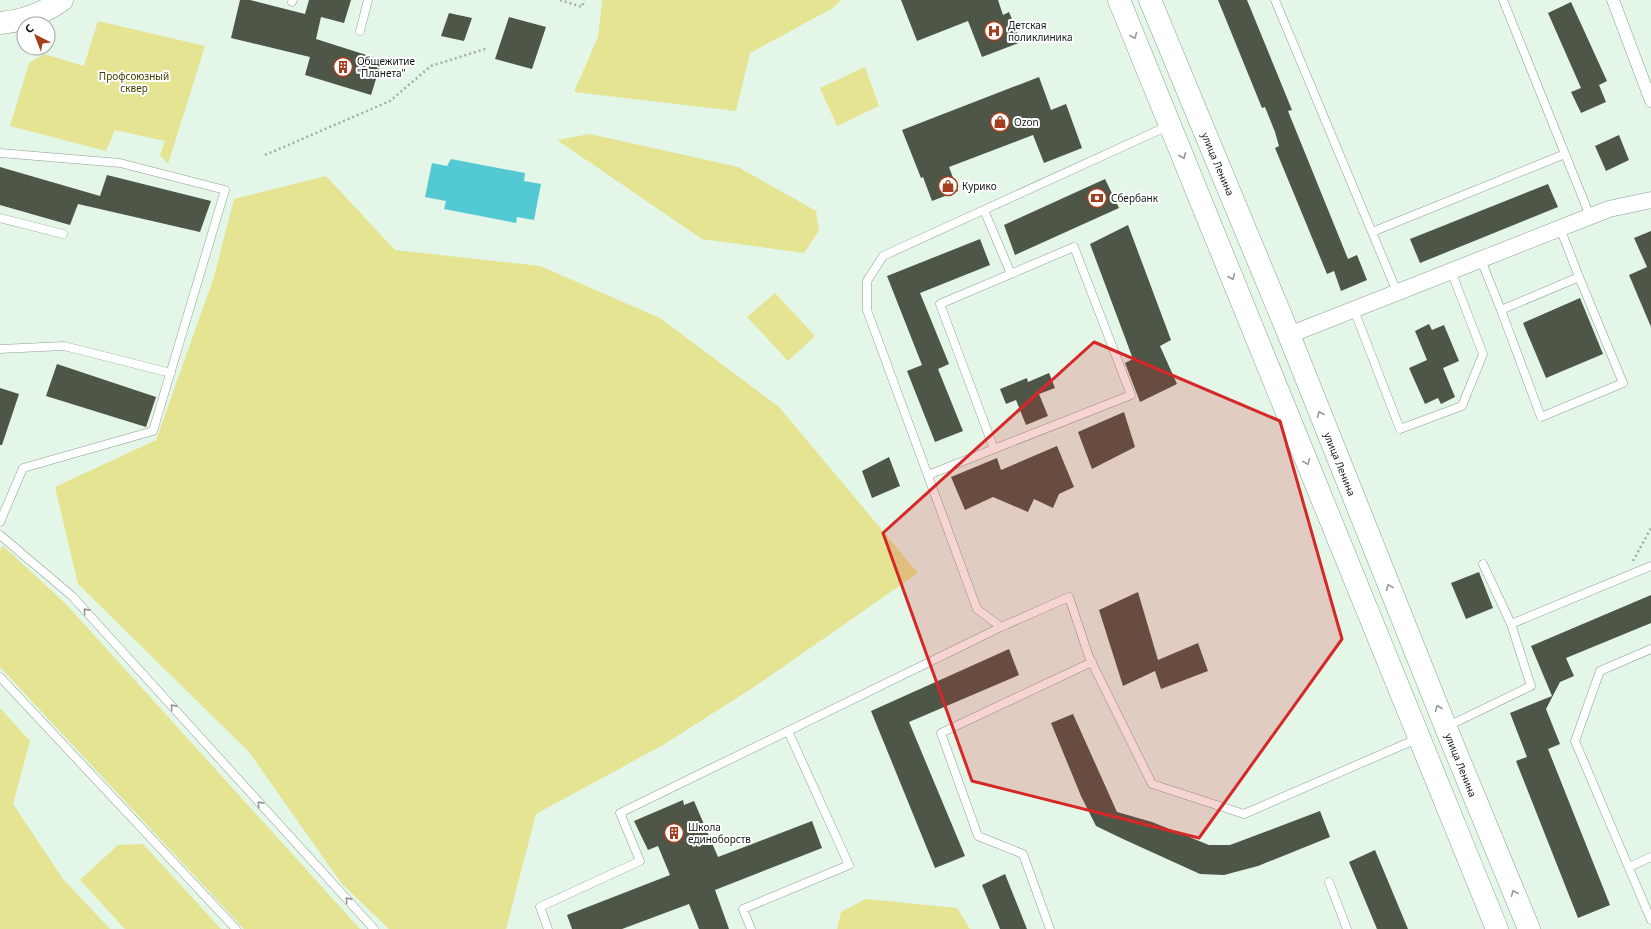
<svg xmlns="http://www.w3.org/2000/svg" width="1651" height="929" viewBox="0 0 1651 929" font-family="'Noto Sans',sans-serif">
  <rect width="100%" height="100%" fill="#e3f6e8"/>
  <path fill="#e5e493" d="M602,0h239l-8,8 -83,45 -14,58 -162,-19 24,-55z
    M98,21l107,25 -37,118 -8,-9 5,-14 -50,-11 -9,21 -96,-25 19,-63 15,-9 40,12z
    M865,67l14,39 -42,20 -17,-38z
    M590,134l148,33 78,44 3,20 -15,22 -102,-14 -145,-99z
    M326,176l69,74 145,16 120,52 119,89 139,166 -164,114 -91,58 -127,69 -30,115h-117l-47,-45 -93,-132 -171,-168 -23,-97 101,-47 58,-163 20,-78z
    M775,293l40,43 -27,25 -41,-44z
    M3,546l62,57 295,326h-116l-244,-262v-117z
    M0,708l30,33 -17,63 50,75 47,50h-110z
    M143,844l78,85h-96l-45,-49 38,-35z
    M866,899l91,9 13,21h-133l4,-17z"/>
  <path fill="#53cad3" d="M451,159l74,14 -1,8 17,3 -7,36 -17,-3 -1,6 -72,-14 2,-8 -21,-4 7,-34 15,3z"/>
  <path fill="#4e5647" d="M240,0h10l55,14 4,-14h42l-7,23 -23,-6 -5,22 66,21 -11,35 -66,-20 5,-18 -79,-19z
    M901,0h97l5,15 6,-3 12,30 -39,15 -14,-36 -51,20z
    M1218,0h29l45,110 -4,1 60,148 9,-4 10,25 -26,11 -7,-20 -7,3 -52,-126 4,-2 -4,-14 -10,-25 -3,1z
    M1571,2l36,79 -8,4 7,17 -25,11 -10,-21 10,-4 -33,-75z
    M449,13l23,5 -8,23 -23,-5z
    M509,17l37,10 -14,42 -37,-10z
    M1039,77l12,33 15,-6 16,44 -38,15 -11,-28 -84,32 9,24 -26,10 -9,-24 -2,1 -19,-48z
    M1619,135l10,25 -23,11 -11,-25z
    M0,167l100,29 7,-21 104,26 -11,31 -122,-28 -8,21 -70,-20z
    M1105,179l14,29 -104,47 -11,-30z
    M1548,184l10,23 -138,56 -10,-24z
    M1128,225l43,115 -11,6 17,38 -37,18 -15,-39 8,-4 -43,-115z
    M1651,231v96l-22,-52 18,-8 -13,-29z
    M980,239l10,26 -70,28 29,71 -11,5 25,62 -28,11 -28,-71 15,-6 -35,-89z
    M1580,298l23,56 -57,24 -23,-55z
    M1429,324l3,6 12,-5 15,36 -16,7 12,29 -14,7 -3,-6 -13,6 -16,-36 18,-8 -12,-29z
    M57,364l99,33 -10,30 -100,-31z
    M1049,373l6,15 -16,6 9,22 -22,9 -10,-25 -10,4 -6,-15 27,-11 1,4z
    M0,388l19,6 -17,51h-2z
    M1124,412l11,35 -43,22 -14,-37z
    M1057,446l17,41 -15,7 -6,14 -19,-9 -6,13 -35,-15 -28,13 -14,-33 46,-19 4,12z
    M889,457l11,29 -28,12 -10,-27z
    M1479,572l14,36 -27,11 -15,-36z
    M1138,592l20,68 40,-17 10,28 -47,18 -6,-18 -32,15 -24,-76z
    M1651,595v28l-85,35 8,18 -14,6 -14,27 14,35 -12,5 62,156 -32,13 -62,-157 11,-4 -17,-44 42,-17 -21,-50z
    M1009,649l10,26 -110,47 56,134 -30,12 -64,-157z
    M1073,714l44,98 35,10 57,23h21l90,-34 10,26 -72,29 -34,9 -24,-1 -77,-35 -27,-13 -15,-30 -30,-73z
    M683,800l1,5 10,-4 24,56 94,-36 10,27 -107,42 14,39h-30l-10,-25 -67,25h-50l-5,-14 103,-40 -12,-29 -10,4 -14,-29z
    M1375,850l33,79h-31l-28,-67z
    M1005,874l22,55h-27l-18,-44z"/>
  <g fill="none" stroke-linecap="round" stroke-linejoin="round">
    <defs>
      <path id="service" d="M1275,0l122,292
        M1503,0l87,216
        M292,2l1,-2
        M360,31l8,-31
        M1170,125l-287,131 -16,25v29l110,299 24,18 68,-30 20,60 63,127 92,30 175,-76
        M0,153l120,10 105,27 -72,241 -130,37 -23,54
        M984,210l27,64
        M0,218l63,16
        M1372,232l193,-78
        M1481,260l20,50 78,-33 -19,-49
        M1354,310l46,119 62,-23 21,-52 -32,-83
        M1501,310l40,107 82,-34 -44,-106
        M0,349l64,-3 107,27
        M928,475l203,-80 -57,-148 -134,57 54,145
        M0,535l72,61 302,333
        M1483,564l28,60
        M1651,649l-51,22 -25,70 76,179
        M0,677l236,252
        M1446,727l85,-41 -20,-62 140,-58
        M1629,867l22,-10
        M1329,882l18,47
        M548,929l-8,-22 100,-46 -20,-48 381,-186
        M751,929l-8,-20 106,-44 -61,-134
        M1050,929l-27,-75 -45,-18 -37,-103 151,-71"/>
      <path id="pedestrian" d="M1613,0l38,101"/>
      <path id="minor" d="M1289,335l320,-126 42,-9"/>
      <path id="secondary" d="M1119,0l378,929
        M1150,0l139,335 157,393 83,201
        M0,23c23,-2 43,-9 62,-23"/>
    </defs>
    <use href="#service" stroke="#8d9e92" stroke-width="9"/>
    <use href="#pedestrian" stroke="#8d9e92" stroke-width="13"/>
    <use href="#minor" stroke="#8d9e92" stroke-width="17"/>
    <use href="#secondary" stroke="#8d9e92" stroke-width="23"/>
    <path stroke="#a0afa4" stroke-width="2.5" stroke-dasharray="2 3" stroke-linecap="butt" d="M560,0l22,7 2,-7
      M265,155l125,-54 41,-35 57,-18
      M1633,561l18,-33"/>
    <use href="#service" stroke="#fff" stroke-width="8"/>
    <use href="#pedestrian" stroke="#fff" stroke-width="12"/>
    <use href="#minor" stroke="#fff" stroke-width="16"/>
    <use href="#secondary" stroke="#fff" stroke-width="22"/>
  </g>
  <defs><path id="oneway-chevron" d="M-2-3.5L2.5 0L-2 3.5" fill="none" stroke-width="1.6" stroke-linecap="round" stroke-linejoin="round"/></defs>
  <g stroke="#959896">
    <use href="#oneway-chevron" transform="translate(1134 36) rotate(68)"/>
    <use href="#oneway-chevron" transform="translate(1183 156) rotate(68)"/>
    <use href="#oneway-chevron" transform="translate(1232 277) rotate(68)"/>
    <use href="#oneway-chevron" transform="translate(1320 414) rotate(-112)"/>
    <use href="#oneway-chevron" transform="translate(1307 462) rotate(68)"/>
    <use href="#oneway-chevron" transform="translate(1389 587) rotate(-112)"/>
    <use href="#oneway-chevron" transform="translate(86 611) rotate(-132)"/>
    <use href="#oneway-chevron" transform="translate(173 707) rotate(-132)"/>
    <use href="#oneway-chevron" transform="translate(1438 708) rotate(-112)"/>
    <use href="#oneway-chevron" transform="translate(260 804) rotate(-132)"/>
    <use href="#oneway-chevron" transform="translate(1514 893) rotate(-112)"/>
    <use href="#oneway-chevron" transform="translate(348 900) rotate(-132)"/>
  </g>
  <path fill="#d62828" fill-opacity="0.2" stroke="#d62828" stroke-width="3" stroke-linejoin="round" d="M1094,342l186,79 62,218 -143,199 -227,-57 -89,-248z"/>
  <defs>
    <symbol id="hospital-ring" viewBox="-11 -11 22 22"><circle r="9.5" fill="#fff" stroke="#a53d1f" stroke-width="1.5"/><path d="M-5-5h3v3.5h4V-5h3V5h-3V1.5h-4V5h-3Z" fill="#a53d1f"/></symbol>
    <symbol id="building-ring" viewBox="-11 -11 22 22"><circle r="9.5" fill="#fff" stroke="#a53d1f" stroke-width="1.5"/><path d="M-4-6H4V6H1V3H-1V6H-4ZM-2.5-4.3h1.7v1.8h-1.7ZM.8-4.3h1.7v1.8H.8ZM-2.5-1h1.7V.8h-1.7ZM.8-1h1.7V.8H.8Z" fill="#a53d1f"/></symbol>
    <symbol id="shop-ring" viewBox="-11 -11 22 22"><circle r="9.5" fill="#fff" stroke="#a53d1f" stroke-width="1.5"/><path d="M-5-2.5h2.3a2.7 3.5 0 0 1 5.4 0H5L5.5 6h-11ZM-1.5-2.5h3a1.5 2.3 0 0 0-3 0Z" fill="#a53d1f"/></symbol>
    <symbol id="bank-ring" viewBox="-11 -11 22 22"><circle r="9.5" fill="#fff" stroke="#a53d1f" stroke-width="1.5"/><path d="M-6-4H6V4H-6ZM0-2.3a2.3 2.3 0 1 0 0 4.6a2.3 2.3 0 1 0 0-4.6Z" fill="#a53d1f"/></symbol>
  </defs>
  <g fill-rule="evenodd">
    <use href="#hospital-ring" x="983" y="20" width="22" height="22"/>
    <use href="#building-ring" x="332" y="56" width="22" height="22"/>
    <use href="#shop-ring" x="989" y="111" width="22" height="22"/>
    <use href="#shop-ring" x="937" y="175" width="22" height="22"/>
    <use href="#bank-ring" x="1086" y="187" width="22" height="22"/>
    <use href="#building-ring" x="663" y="822" width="22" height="22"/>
  </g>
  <g text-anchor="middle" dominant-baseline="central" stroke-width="4" stroke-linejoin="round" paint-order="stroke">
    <g font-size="10" fill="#131a15" stroke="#fff" text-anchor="start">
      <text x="1008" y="25">Детская<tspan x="1008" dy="12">поликлиника</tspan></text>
      <text x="357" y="61">Общежитие<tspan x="357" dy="12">"Планета"</tspan></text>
      <text x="1014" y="122">Ozon</text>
      <text x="962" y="186">Курико</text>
      <text x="1111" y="198">Сбербанк</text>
      <text x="688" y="827">Школа<tspan x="688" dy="12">единоборств</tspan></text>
    </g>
    <g font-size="10" fill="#464300" stroke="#fff">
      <text x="134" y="76">Профсоюзный<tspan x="134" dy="12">сквер</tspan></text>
    </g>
    <g font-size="10" fill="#131a15" stroke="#fff">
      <text transform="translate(1218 164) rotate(67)">улица Ленина</text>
      <text transform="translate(1340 464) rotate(68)">улица Ленина</text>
      <text transform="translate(1461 765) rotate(68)">улица Ленина</text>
    </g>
  </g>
  <g transform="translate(36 36) rotate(318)"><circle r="19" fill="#ffffff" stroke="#a1a3a1"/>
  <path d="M0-3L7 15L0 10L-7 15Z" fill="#a53d1f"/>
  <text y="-6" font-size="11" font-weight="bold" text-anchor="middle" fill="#131a15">С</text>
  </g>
</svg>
